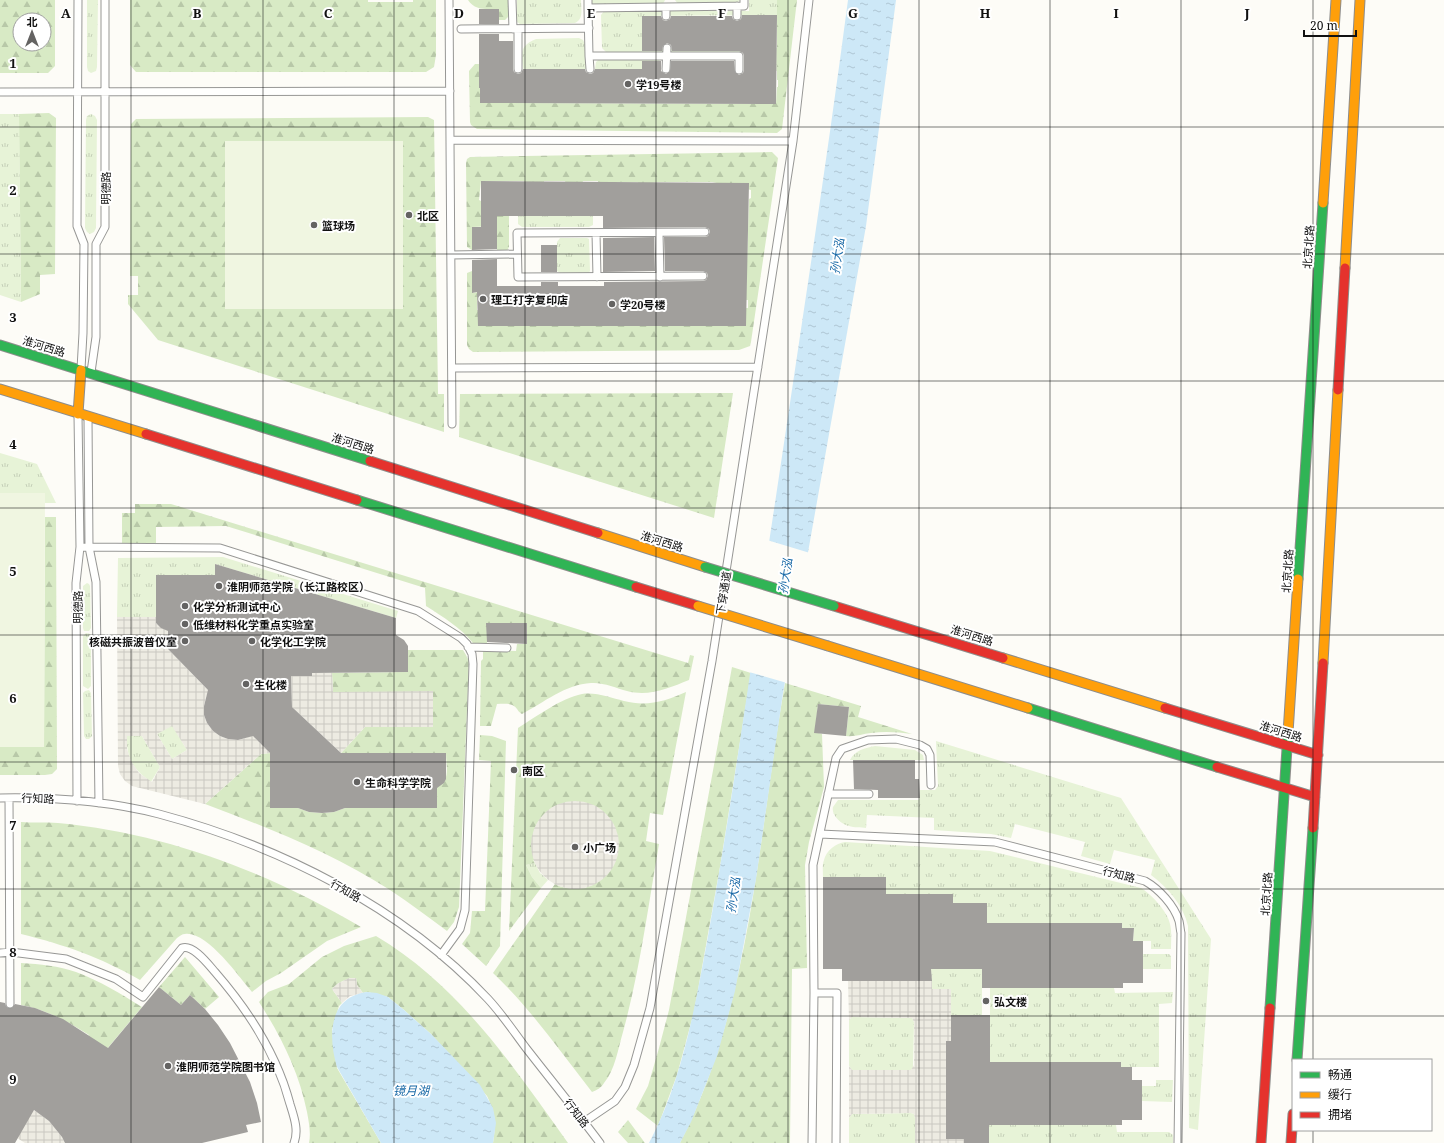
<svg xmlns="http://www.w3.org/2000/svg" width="1444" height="1143" viewBox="0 0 1444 1143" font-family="'Noto Serif','Noto Sans SC',serif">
  <defs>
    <pattern id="grass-tufts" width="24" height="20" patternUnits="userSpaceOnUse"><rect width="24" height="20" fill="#e7f3d7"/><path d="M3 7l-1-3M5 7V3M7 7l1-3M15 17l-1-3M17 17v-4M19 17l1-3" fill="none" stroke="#c5cfb8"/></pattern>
    <pattern id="forest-firs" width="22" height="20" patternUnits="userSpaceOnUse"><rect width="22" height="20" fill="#d8eac5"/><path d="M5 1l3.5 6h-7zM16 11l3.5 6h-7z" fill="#b8c8a8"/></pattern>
    <pattern id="plaza-grid" width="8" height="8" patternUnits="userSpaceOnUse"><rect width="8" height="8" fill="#edebe2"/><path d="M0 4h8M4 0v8" fill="none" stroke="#cac8c1"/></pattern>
    <pattern id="water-ripples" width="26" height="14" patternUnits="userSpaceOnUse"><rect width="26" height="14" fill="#cde8f7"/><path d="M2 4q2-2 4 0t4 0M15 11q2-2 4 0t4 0" fill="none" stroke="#afc6d3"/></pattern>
  </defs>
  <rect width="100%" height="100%" fill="#fdfcf7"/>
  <path fill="url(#grass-tufts)" d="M87,0h11l-1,67 -1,4 -5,2 -3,-2 -1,-4z
    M517,0h64c0,9 3,19 -6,23l-55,1 -3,-2z
    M591,0h74l-2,4h-69l-2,-1z
    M675,0h65l-4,4h-58z
    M749,0h28v15l-135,1v33l135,-1v23h-10l-23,-19h-138l-4,-4 -1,-33 3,-4h145z
    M579,38l4,2 2,4 1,25h-4v3c-20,-4 -38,-3 -58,0 -3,-16 -6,-26 12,-33z
    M599,59h59l3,3v7h-66l1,-7z
    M0,114h19l2,188 -21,-7z
    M91,114l4,2 2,4 -1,108 -2,4 -4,2 -3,-2 -2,-4 1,-108 1,-4z
    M518,216h75v9l-4,2h-67l-4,-3z
    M560,238h27l2,1 1,32 -2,3h-26l-5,-3v-29z
    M0,453l37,11 19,39h-11v-10h-45z
    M223,557l175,54 -2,7 -181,-54v11h-59v42h-39l1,-59z
    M87,583l2,1 1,2 1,42 -2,3h-5l-1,-3v-42z
    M86,633l4,1 1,2v50l-3,3 -5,-3v-50z
    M89,690l2,3 1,43 -3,3h-3l-2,-3 -1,-43 2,-2z
    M172,725l15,25 -15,9 -15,-25z
    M127,736h15l18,31 -9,15c-18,-13 -25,-23 -24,-46z
    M936,741l185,57 90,141 -13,191 -9,-2 -1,-202c-5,-21 -20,-38 -37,-51l4,-15 -41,-10 -4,14 -29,-8 4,-14 -70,-18 -4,14 -20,-4 -57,-4v-12l-67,-3 -1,13c-5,-1 -12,0 -17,-2 -8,-2 -18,-11 -16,-19l5,-7h81l1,-10h15l3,-4z
    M875,746l40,4 8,5 1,5h-74c5,-10 15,-12 25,-14z
    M845,842l145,9 151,37c10,6 27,24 29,36 2,8 1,17 1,25h-20v-8h-18l1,-12 -12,-1v-5h-135l-34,-20 -67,-9 -1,-17h-62c0,-5 -1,-12 1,-17 2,-9 12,-17 21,-18z
    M535,863l5,10 8,7 -7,8 -9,-11 -6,-12z
    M1143,954h26l2,2v13h-28z
    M931,969h51v46h-31v-26h-19z
    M990,988h124l1,5 58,-1 -1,11 -13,1v63h-38l-131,-5z
    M852,1017l60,1 2,4 -1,46 -2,2h-59l-3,-4v-46z
    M1156,1080h17l-1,22 -30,-1v-15h14z
    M911,1113l3,1 1,4v25h-66v-25l3,-4z
    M989,1125h127l1,7h52l4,3v8h-184z"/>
  <path fill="url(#forest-firs)" fill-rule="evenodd" d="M0,0h55v66l-7,7h-48zM20,20h24v24h-24z
    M130,0h238v2h45v-2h23v55l-2,12 -8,5h-290l-6,-7z
    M468,0h40v17l-3,3h-6l-1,-11c-11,0 -23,2 -30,-9z
    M777,0h20l-15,129 -5,4 -300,-4 -6,-4 -1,-3 -1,-51 6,-7h6l-2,23 1,1v15l296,1 1,-17h1v-7h-1z
    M49,113l7,5 -1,156 -15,1v19l-19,8 -2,-188z
    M428,117l6,3 4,274h6v38l-286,-92 -30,-36v-9h10v-19h-8l1,-152 5,-5z
    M772,152l6,6 -27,184 -1,4 -11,4 -266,2 -4,-3 -2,-4v-72l5,-2 1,22 5,-1v8h-1v10l271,-2v-8h-2v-7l3,-94 2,-1v-8l-39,-8h-53l-20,3 -1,-3h-21v2h-19v-3h-15l-1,3h-16l-1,-3h-21v3h-19l-1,-3h-43l-2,19 30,16v31l-2,4 -10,1 -1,-26 -24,1v23l-5,-3 -1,-84 1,-4 3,-2z
    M733,393l-19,125 -255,-81 1,-43z
    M135,504h36l517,159 2,-8 4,1 -5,24c-20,8 -40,17 -62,11 -11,-3 -24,-9 -36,-8 -25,1 -48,20 -69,31 -4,-2 -4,-5 -8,-8 -4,-3 -12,-2 -17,-2l-6,22h-11l1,-65 2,-2v-9l33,1 1,-7h10v-21h-40v21l-14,-1c-13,-16 -30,-26 -47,-37l-1,-18 -199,-62 -70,1v16l-34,1v-31h13z
    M45,517h11l1,252 -5,5 -7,1h-45v-28h44z
    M408,650h55l3,5 3,6 -10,246 -5,15 -7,9c-19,-14 -37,-28 -57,-41 -58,-37 -121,-62 -185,-86l56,-50 9,-1v54l28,1 11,4 13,1 12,-1 11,-4h92v-21c14,-5 9,-22 9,-34h-105l24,-26h68v-35h-100l-1,-19 76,-1z
    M732,667l19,6 -31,194 -26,145 -17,63 -19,51 -22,-17 12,-23 11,-38 10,-38z
    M785,683l76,23 -3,11 54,17c-14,-2 -27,-3 -41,-1 -9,1 -16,4 -25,3l3,-29 -31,-3 -3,28 7,2 2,53 -15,55 -4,23 2,103 -15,1 -2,174h-110c72,-141 78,-307 105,-460z
    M686,692l-23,123 -13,-2 -4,28 13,3c-11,63 -19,126 -36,188 -5,17 -8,38 -19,51 -3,5 -7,7 -12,9 -32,-41 -61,-83 -99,-119l62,-89c11,6 21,5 32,4l-54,-28 2,3 -9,2 6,12 9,11 -32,43 9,-203c18,-11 43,-30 64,-34 15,-2 29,4 42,7 23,6 42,0 62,-9z
    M480,735l12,1 14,5 -6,205 -14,20 -24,-22 8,-11 2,-22h13l6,-150 -12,-1z
    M21,822c12,1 25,0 37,1 107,10 210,49 303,104l-34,14 -46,32 -15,8 -14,11c-13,-15 -45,-61 -67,-58 -3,0 -5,2 -8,4l-37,42c-40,-23 -75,-35 -119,-46z
    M376,936c83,49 137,130 192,207h-75c3,-21 3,-28 -6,-47l-56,-62 -27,-24 -16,-13 -21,-5 -4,1 -6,-8 -1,-7c-10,0 -17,4 -24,11l10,14 -3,3 -7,24 5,38 44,75h-72c2,-10 0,-20 -2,-31 -8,-40 -26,-76 -48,-110l9,-10 21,-8 33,-27 22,-11z
    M185,957l34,40 -14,12 -15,-14 -9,10 -22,-18z
    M21,963c19,1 38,3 55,9 24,9 45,22 66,35l-51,61 -15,-11 13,-22c-22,-14 -42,-25 -68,-30z
    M628,1120l17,23h-17l-10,-11z"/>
  <path fill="#f0f6e1" d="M225,141h178v168h-178z
    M0,493h45l-1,254h-44z"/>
  <path fill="url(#plaza-grid)" fill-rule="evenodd" d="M117,617h39v6l2,2 6,4h4v20l41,42 -3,6 -2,9v9l3,8 6,8 7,5 8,3 10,1 8,-2 6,-3 18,18 -9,1 -56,50 -73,-18 -7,-5 -5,-7 -2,-8zM172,726l15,24 -15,9 -15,-25zM127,736h15l18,31 -8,15 -13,-9 -8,-12 -4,-12z
    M312,673h20l1,19 100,-1v36h-68l-24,26 -49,-46 -1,-31z
    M531 845a44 44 0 1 1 88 0a44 44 0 1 1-88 0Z
    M349,978h7l1,7 6,8 -13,3 -8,7 -10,-14 5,-5z
    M848,981h84v8h19v34h13l-18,116h18v4h-49v-25l-1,-4 -3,-1 -59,1 -3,4v-52l3,4h59l3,-5v-43l-2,-4 -60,-1 -3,3z
    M0,1101l22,4 15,7 12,9 13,16 3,6h-40l-11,-7z"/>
  <path fill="url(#water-ripples)" d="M848,0h48l-30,226 -83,467 -27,186 -21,112 -18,65 -26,66 -11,21h-31c34,-64 46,-137 59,-207 12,-67 23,-134 33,-202 12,-77 22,-154 34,-231 25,-168 51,-335 73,-503z
    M367,992l10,1 11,4 16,13 27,24 49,51 13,23 3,15 -3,20h-112l-44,-76c-9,-30 -9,-70 30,-75z"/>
  <path fill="#fdfcf7" d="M767,540l43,13 -23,130 -38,-11z"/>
  <path fill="#a19f9c" d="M479,9h20v15h-20z
    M742,15h35l-1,89 -296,-1v-15h-1v-54h20v7h14v28l1,3 4,2 3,-1 2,-4h62l1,3 4,2 3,-1 2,-4h47v-8h19v10l5,3 4,-3 1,-10h63l1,11 4,3 4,-2 1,-3v-14l-1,-3 -4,-2h-67l-1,-6 -4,-2 -4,3 -1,5h-20v-35h19l2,4 3,1 4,-2 1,-3h61l1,3 4,2 4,-2z
    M481,181l268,2 -3,143h-268l-1,-34 -5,1v-33l25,-1v27h44v-4h17v4h46v-4l99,-1 3,-1 2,-4 -1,-3 -4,-2h-38l-1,-34h41l3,-1 2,-4 -1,-3 -4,-2 -102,1v-12h-106v33l-25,1v-23h9z
    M654,237l1,34 -52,1v-34z
    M541,245h16v27h-16z
    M215,564l181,54v17l8,5 4,6v26l-96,1v3h-21l1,31 49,46h105v26l-2,4 -7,5v20h-92l-11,4 -12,1 -13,-1 -11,-4h-28v-55l-17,-17 -15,4 -10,-1 -8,-3 -7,-5 -6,-8 -3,-8v-9l4,-16 -40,-41v-18l-7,-3 -5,-5v-48h59z
    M486,623h41v21l-40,-2z
    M818,704l31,3 -3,29 -32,-3z
    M853,760h62v19h4l1,19h-42v-8l-24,-1z
    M823,877h63v17h67v9h34v20h135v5h12l-1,13h10v42h-20v5h-141v-19h-51l1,12h-90v-12h-19z
    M159,987l22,18 9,-10 15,14 13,16 12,18 20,39 7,21 4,19 -15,3 2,7 -46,11h-137l-3,-6 -13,-16 -15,-11 -19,33h-15v-141l5,1 1,3 2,2h4l3,-4 20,4 28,11 45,29z
    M951,1015h39v47h131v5h11v13h10v40h-20v5h-133v18h-25v-4h-18v-98h5z"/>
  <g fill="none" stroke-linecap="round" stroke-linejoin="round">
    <defs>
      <path id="lane" d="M78,0l-1,226 7,18 -1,89 -2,36
        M449,0l3,424
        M512,0l1,29
        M588,0v8
        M737,6v10
        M666,7v9
        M461,29l128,-1
        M518,29v40
        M589,56l1,13
        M666,69l1,-21
        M739,70v-14h-150l-1,-48 156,-2v-6
        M0,92l450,-1
        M450,140l343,1
        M596,233l1,44
        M659,233l1,44
        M451,255l66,-1
        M703,276l-185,1 -1,-44 188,-1
        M452,368l306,-1
        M91,372l5,-35v-93l9,-17v-227
        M88,418l1,129 7,35 3,221
        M80,547l140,1 198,63 43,27 6,6 5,10 1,10 -8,246 -5,19 -19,26
        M468,647l39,1
        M828,794h41
        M0,798c53,-1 107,3 159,16 120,32 243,93 329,185 14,15 26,33 38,49 25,32 50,63 74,95
        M9,798l1,206
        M77,801l-1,-218 4,-36 -2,-131
        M820,834l175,8 150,39c14,8 29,24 34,40 1,4 1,8 2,12l-3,210
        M0,953l11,-1 55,7 50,20 27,18 39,-49c11,-4 26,16 33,24 33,38 62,82 75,132 4,13 9,26 4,39
        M814,993h23l-1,150
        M584,1122l31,-21 10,-14 9,-22 16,-57 62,-347 81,-520 16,-141
        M812,1143l2,-150 -1,-128 23,-107 6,-9 26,-9 28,-1 24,6 7,4 3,6 1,30"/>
      <path id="fast" d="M0,345l370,116
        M357,500l279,87
        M1298,579l25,-376
        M1028,708l189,59
        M1270,1008l18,-275
        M1297,1060l16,-232"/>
      <path id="slow" d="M1323,203l13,-203
        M1345,268l15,-268
        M0,389l146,45
        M78,414l3,-44
        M598,533l107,34
        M828,646l200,62
        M1003,658l162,50
        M1323,663l15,-273
        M1288,733l10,-154"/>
      <path id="jam" d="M1338,390l7,-122
        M146,434l211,66
        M370,461l228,72
        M636,587l62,19
        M834,606l169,52
        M1165,708l153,47
        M1217,767l98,30
        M1313,828l10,-165
        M1261,1143l9,-135
        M1291,1143l2,-29"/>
    </defs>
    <use href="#lane" stroke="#979795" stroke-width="9"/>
    <use href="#fast" stroke="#8e8d8b" stroke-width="11"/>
    <use href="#slow" stroke="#8e8d8b" stroke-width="11"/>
    <use href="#jam" stroke="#8e8d8b" stroke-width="11"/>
    <use href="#lane" stroke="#fffffe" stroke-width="7"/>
    <use href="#fast" stroke="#30b455" stroke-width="9"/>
    <use href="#slow" stroke="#ff9f0a" stroke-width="9"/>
    <use href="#jam" stroke="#e5322d" stroke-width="9"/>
    <defs>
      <path id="fast-bridge" d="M705,567l129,39"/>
      <path id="slow-bridge" d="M698,606l130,40"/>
    </defs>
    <use href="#fast-bridge" stroke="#8e8d8b" stroke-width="11" stroke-linecap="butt"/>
    <use href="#slow-bridge" stroke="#8e8d8b" stroke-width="11" stroke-linecap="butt"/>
    <use href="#fast-bridge" stroke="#30b455" stroke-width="9"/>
    <use href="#slow-bridge" stroke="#ff9f0a" stroke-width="9"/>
  </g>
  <path fill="none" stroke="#111" stroke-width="1" stroke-opacity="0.55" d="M131,0v1143M263,0v1143M394,0v1143M525,0v1143M656,0v1143M788,0v1143M919,0v1143M1050,0v1143M1181,0v1143M1313,0v1060M0,127h1444M0,254h1444M0,381h1444M0,508h1444M0,635h1444M0,762h1444M0,889h1444M0,1016h1444M1313,1130v13"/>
  <g fill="#646362" stroke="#fff" stroke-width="1.5">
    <circle cx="628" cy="84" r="4"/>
    <circle cx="409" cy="215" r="4"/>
    <circle cx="314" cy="225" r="4"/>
    <circle cx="483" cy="299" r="4"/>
    <circle cx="612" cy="304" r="4"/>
    <circle cx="219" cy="586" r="4"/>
    <circle cx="185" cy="606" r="4"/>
    <circle cx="185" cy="624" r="4"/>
    <circle cx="185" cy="641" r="4"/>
    <circle cx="252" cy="641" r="4"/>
    <circle cx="246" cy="684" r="4"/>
    <circle cx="514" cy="770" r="4"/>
    <circle cx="357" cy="782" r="4"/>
    <circle cx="575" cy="847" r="4"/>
    <circle cx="986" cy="1001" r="4"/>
    <circle cx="168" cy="1066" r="4"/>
  </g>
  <g text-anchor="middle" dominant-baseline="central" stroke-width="4" stroke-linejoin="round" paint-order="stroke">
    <g font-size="11" font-weight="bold" fill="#111" stroke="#fff" text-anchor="start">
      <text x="636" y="84">学19号楼</text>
      <text x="417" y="215">北区</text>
      <text x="322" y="225">篮球场</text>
      <text x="491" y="299">理工打字复印店</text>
      <text x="620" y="304">学20号楼</text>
      <text x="227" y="586">淮阴师范学院（长江路校区）</text>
      <text x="193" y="606">化学分析测试中心</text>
      <text x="193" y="624">低维材料化学重点实验室</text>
      <text x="177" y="641" text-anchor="end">核磁共振波普仪室</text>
      <text x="260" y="641">化学化工学院</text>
      <text x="254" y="684">生化楼</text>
      <text x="522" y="770">南区</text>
      <text x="365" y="782">生命科学学院</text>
      <text x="583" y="847">小广场</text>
      <text x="994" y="1001">弘文楼</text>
      <text x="176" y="1066">淮阴师范学院图书馆</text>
    </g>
    <g font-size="11" fill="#111" stroke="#fff">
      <text transform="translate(105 188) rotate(-90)">明德路</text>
      <text transform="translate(1308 247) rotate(-86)">北京北路</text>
      <text transform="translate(44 346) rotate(17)">淮河西路</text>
      <text transform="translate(353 443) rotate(17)">淮河西路</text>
      <text transform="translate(662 541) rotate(17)">淮河西路</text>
      <text transform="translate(1287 571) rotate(-86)">北京北路</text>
      <text transform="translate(723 593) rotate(-81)">下穿通道</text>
      <text transform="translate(77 607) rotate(-90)">明德路</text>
      <text transform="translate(972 635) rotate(17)">淮河西路</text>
      <text transform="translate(1281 731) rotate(17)">淮河西路</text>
      <text transform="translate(38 798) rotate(2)">行知路</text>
      <text transform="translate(1119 874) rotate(15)">行知路</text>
      <text transform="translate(346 890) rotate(30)">行知路</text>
      <text transform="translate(1266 894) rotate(-86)">北京北路</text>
      <text transform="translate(577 1113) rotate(52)">行知路</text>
    </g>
    <g font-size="12" font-style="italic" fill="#1768a6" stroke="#fff">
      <text transform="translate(837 256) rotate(-81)">孙大泓</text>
      <text transform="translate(785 576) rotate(-81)">孙大泓</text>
      <text transform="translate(733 895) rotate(-81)">孙大泓</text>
      <text x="411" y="1090">镜月湖</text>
    </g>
  </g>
  <g font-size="13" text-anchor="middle" font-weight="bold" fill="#111" stroke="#fff" stroke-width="4" stroke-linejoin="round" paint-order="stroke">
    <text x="66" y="18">A</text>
    <text x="197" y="18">B</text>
    <text x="328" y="18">C</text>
    <text x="459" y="18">D</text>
    <text x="591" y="18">E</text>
    <text x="722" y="18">F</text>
    <text x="853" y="18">G</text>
    <text x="985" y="18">H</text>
    <text x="1116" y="18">I</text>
    <text x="1247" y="18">J</text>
    <text x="13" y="68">1</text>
    <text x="13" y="195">2</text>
    <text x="13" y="322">3</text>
    <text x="13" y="449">4</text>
    <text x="13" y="576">5</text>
    <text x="13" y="703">6</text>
    <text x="13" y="830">7</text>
    <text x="13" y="957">8</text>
    <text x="13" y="1084">9</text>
  </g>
  <rect x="1292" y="1059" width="140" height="72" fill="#ffffff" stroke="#a0a0a0"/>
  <rect x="1300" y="1072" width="20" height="6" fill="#30b455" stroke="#a0a0a0"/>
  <text x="1328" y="1079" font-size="12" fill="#111111">畅通</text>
  <rect x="1300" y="1092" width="20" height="6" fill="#ff9f0a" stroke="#a0a0a0"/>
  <text x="1328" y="1099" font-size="12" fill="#111111">缓行</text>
  <rect x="1300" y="1112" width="20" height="6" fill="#e5322d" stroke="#a0a0a0"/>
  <text x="1328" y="1119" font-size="12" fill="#111111">拥堵</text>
  <g transform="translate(32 32)"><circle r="19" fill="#ffffff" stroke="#a0a0a0"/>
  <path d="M0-3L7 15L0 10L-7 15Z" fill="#646362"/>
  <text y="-6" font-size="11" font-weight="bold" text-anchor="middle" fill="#111111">北</text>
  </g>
  <path d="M1304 30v6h52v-6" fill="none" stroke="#111111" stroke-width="2"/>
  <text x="1310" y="30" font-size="12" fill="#111111" stroke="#ffffff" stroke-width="3" paint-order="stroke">20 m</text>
</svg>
